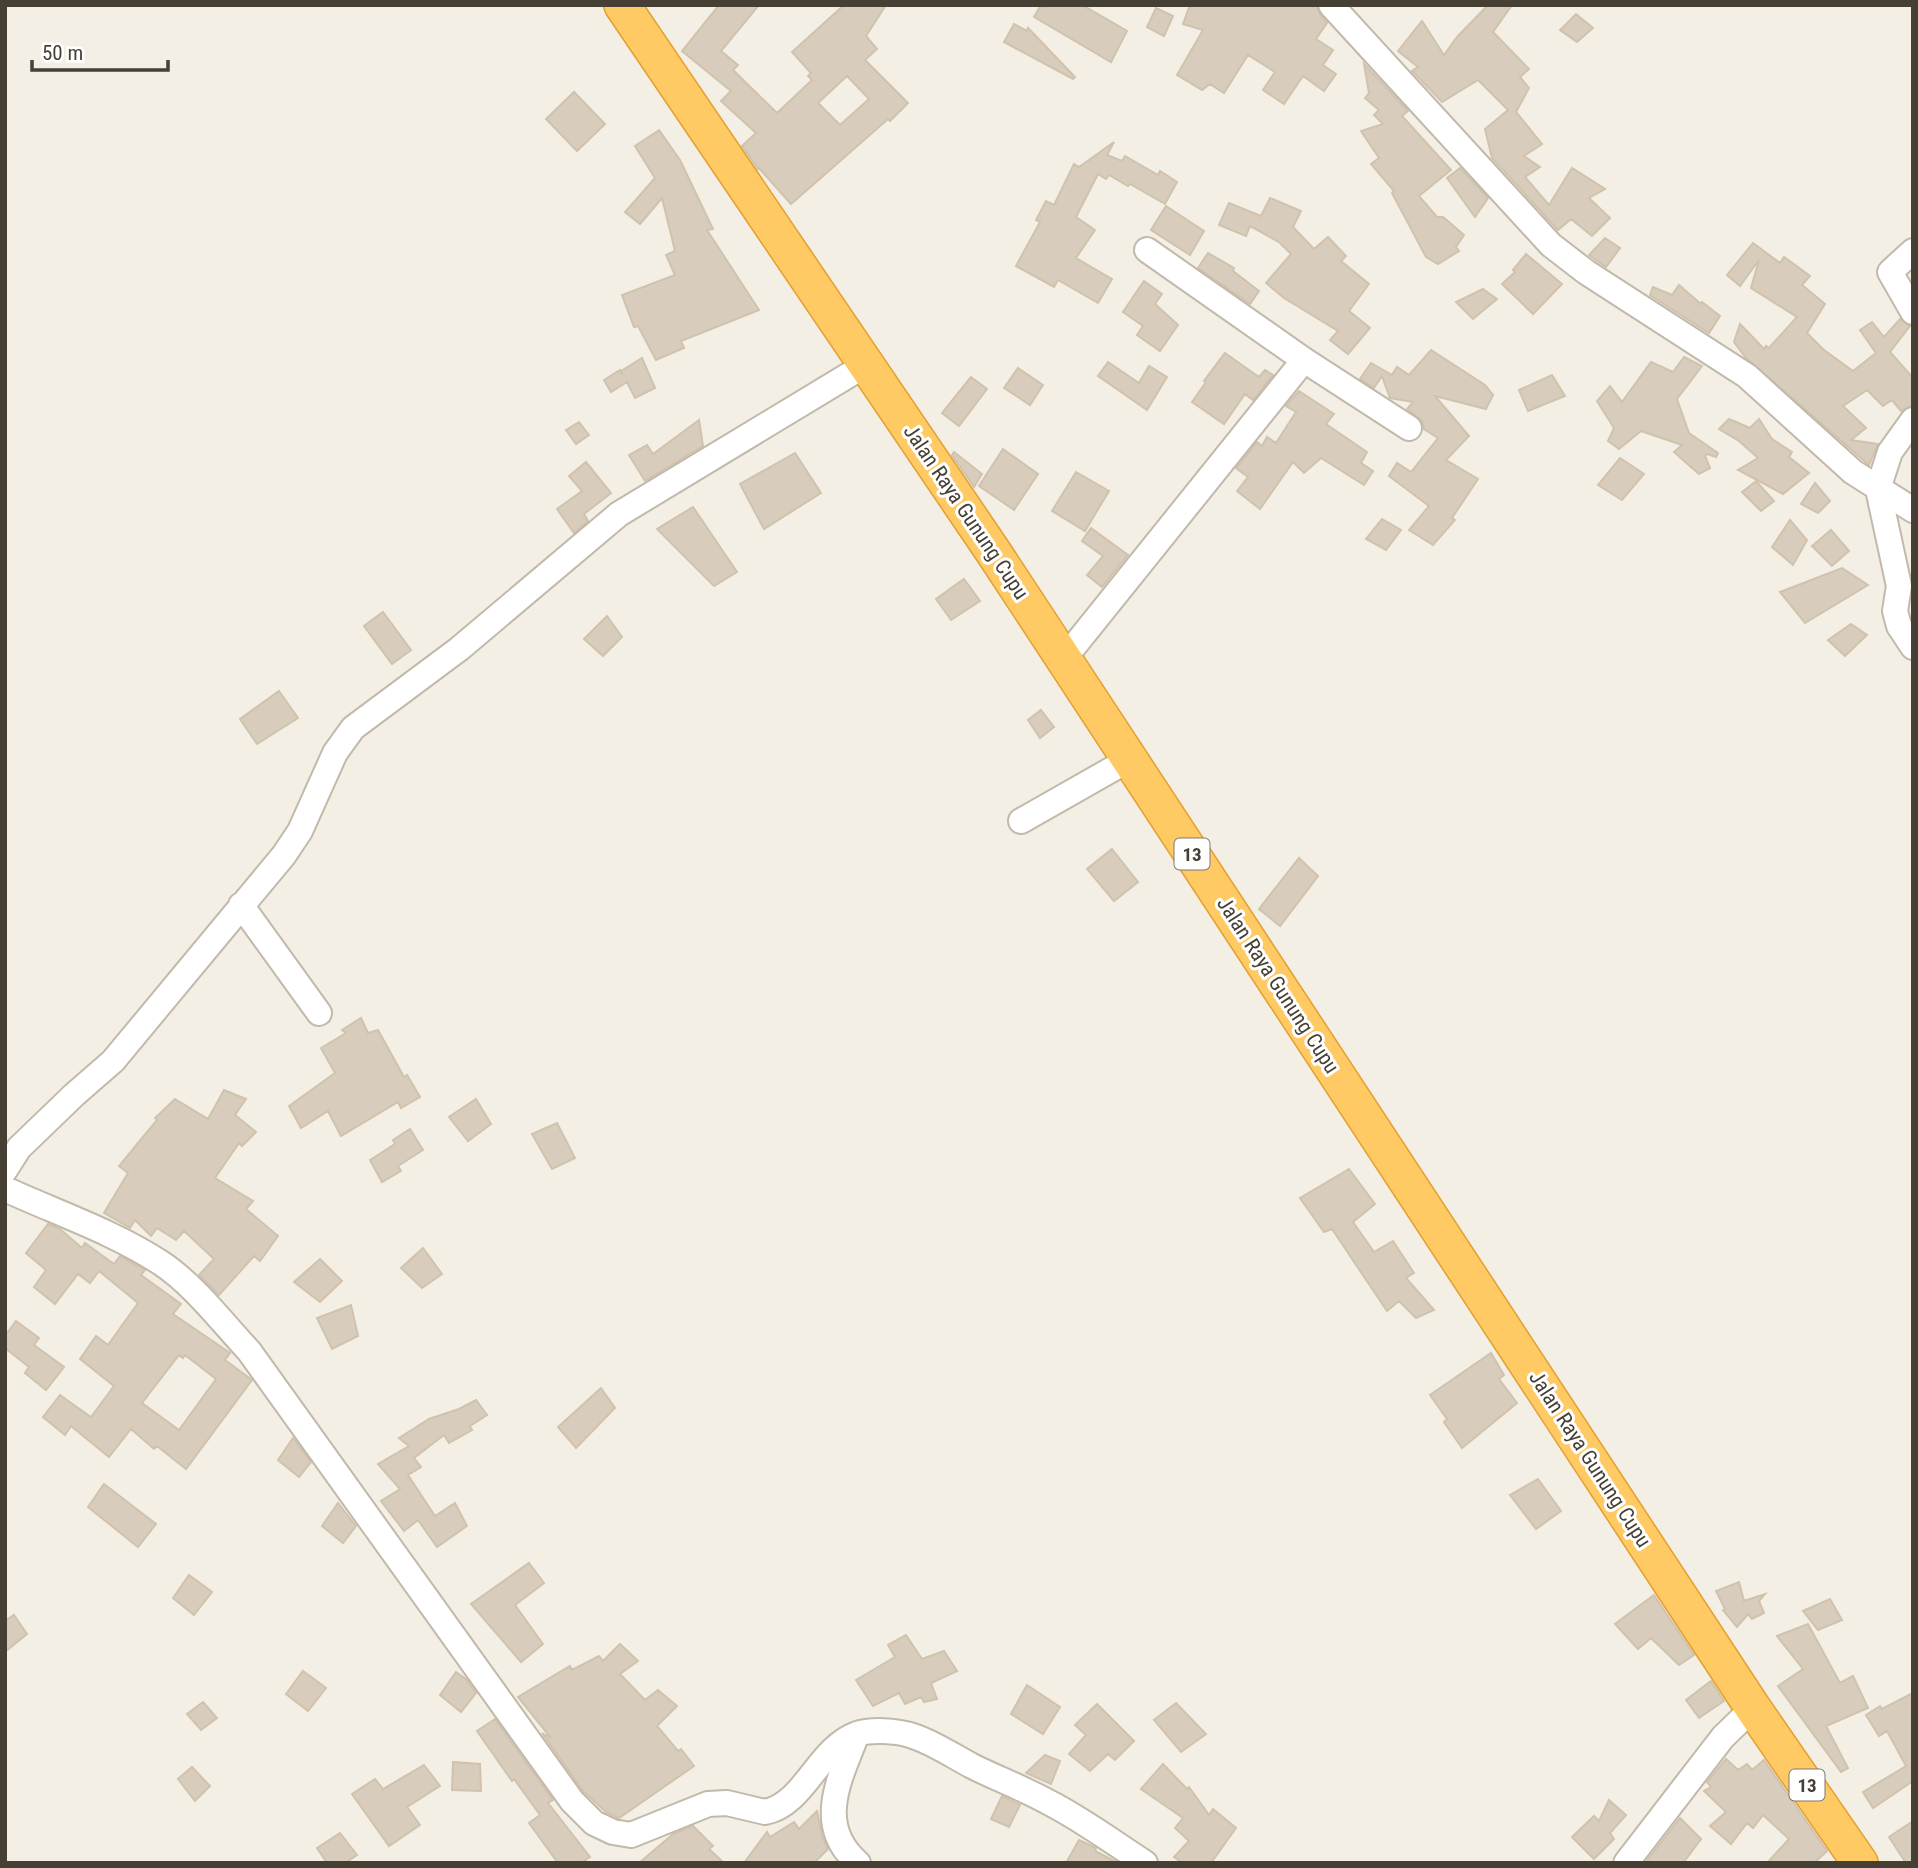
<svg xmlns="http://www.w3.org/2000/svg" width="1918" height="1868" viewBox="0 0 1918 1868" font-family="'Roboto Condensed',sans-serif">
  <rect width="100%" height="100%" fill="#f3efe5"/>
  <path fill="#d8cdbd" stroke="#d0c2ad" stroke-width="2" fill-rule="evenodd" d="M719,5h40l-38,46 17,14 -5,5 44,43 35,-33 -4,-4 3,-3 -19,-21 52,-47h42l-20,31 11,13 -12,11 43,43 -18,18 -2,-2 -97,85 -32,-36 -1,1 -16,-23 14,-13 -35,-32 10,-10 -49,-40zM847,76l22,23 -29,26 -22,-22z
    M1041,5h41l45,26 -16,31 -77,-45z
    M1190,5h127l3,9 7,9 -11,16 17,11 -10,15 13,9 -12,17 -21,-15 -19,28 -21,-14 12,-18 -27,-17 -24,38 -14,-9 -8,6 -25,-15 26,-45 -20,-6z
    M1488,5h24l-19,27 36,37 -9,8 9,11 -13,24 26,32 -18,12 16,11 -15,10 24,28 23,-37 33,21 -16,9 21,20 -18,18 -21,-17 -13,11 -66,-72 -7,-29 23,-19 -30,-30 -36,22 -30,-31 6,-4 -20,-16 24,-30 22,34 13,-18z
    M1156,8l17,8 -9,20 -17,-9z
    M1576,14l17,14 -16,14 -17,-12z
    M1014,24l13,7 1,-3 47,49 -2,2 -69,-37z
    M1364,64l44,47 -6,5 49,54 -32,26 18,21h6l21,18 -8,12 3,4 -21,13 -12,-7 -34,-64 2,-2 -23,-27 8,-6 -18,-27 22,-7 -9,-9 5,-5 -14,-12 4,-5z
    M574,92l31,32 -28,27 -31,-32z
    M659,130l21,30 33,69 -6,1 52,80 -78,31 3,7 -28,12 -18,-34 -4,1 -12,-32 53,-20 -9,-20 9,-4 -13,-53 -22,26 -15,-12 30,-34 -20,-32z
    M1114,142l-7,13 15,6 3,-5 33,19 2,-4 17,11 -12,22 -35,-20 -2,2 -19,-11 -3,4 -8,-5 -22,43 19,13 -19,28 36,21 -14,24 -40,-23 -4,7 -38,-21 24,-44 -4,-2 10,-19 8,4 20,-41 5,3z
    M1460,168l28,30 -13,19 -28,-39z
    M1270,198l31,13 -8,16 21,22 14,-12 18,19 -5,5 28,23 -20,27 21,17 -22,26 -18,-14 8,-9 -54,-33 -18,-15 25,-29 -12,-12 -29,-16 -4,10 -27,-11 10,-22 32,13z
    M1166,206l38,25 -14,24 -39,-25z
    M1605,238l15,10 -14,19 -17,-12z
    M1753,243l27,20 4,-6 26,19 -8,9 23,19 -18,29 17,17 29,21 23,-18 -16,-23 12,-8 12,15 16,-18 10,7 -20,26 23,26v27l-12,6 -9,-11 -9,6 -16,-16 -24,16 23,22 -15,12 27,4 -9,21 -123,-107 -12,-16 6,-18 24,25 2,-3 3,2 28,-31 -46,-29 8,-28 -19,26 -13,-11z
    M1208,253l26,15 -1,3 26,20 -9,13 -52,-36z
    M1526,254l36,30 -29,30 -31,-30 13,-12 -2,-2z
    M1144,281l18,13 -7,10 23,21 -18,26 -23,-16 6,-9 -20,-14z
    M1679,285l22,19 1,-2 18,14 -11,17 -59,-38 3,-8 19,8z
    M1483,289l14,10 -24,20 -17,-17z
    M1431,350l54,35 8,10 -7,14 -51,-13 34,40 -23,24 32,19 -26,39 3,2 -22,25 -24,-15 20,-24 -40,-30 8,-13 14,9 27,-34 -14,-9 -2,-8 -15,-12 6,-7 -23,-4 -8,-22 -8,12 -14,-9 11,-16 21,12 5,-8 12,8z
    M1225,353l34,24 6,-7 8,5 -20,25 -8,-6 -21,30 -32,-22 14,-20 -2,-1z
    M1684,357l18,9 -25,33 12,34 29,20 -2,4 -9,-3 -2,2 5,12 -11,6 -25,-22 8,-7 -41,-14 -22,18 -11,-8 6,-13 -17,-27 13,-15 12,16 29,-40 22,10z
    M642,358l13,30 -20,10 -8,-16 -16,10 -7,-12 16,-10 3,5 -2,-4z
    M1108,362l31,21 10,-17 18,11 -20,33 -49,-34z
    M1018,368l25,17 -13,20 -26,-17z
    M1552,375l13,21 -37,15 -9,-21z
    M971,377l16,12 -28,37 -17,-13z
    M1299,391l35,23 -8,10 41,28 -6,11 12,8 -9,14 -43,-27 -17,15 -11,-11 -33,47 -23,-18 11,-14 -12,-9 21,-26 5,4 5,-9 9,6 20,-31 -10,-6z
    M1729,419l21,9 9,-9 13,20 20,13 -3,5 20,16 -26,21 -45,-24 20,-12 -19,-17 -20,-12z
    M699,420l4,26 -58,35 -16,-26 18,-10 6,9z
    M579,422l10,13 -13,9 -10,-14z
    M1003,449l35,25 -24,36 -35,-24z
    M954,452l28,22 -8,13 -22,-32z
    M795,453l26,40 -57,36 -24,-45z
    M1620,458l24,16 -22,26 -24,-15z
    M586,462l25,31 -27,21 4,7 -14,12 -17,-24 25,-18 -13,-15z
    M1076,472l33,19 -24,40 -33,-20z
    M1756,481l18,20 -13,10 -19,-19z
    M1815,483l15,18 -12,12 -17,-9z
    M693,507l44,65 -23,14 -57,-57z
    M1382,519l19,11 -15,20 -20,-11z
    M1790,520l17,20 -14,25 -21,-18z
    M1091,528l37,27 -26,32 -15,-12 16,-19 -21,-15z
    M1831,530l18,21 -17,15 -20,-20z
    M1842,568l26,17 -63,38 -25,-31z
    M964,579l16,22 -29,19 -15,-21z
    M383,612l28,38 -19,14 -28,-38z
    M607,616l15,21 -19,19 -19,-17z
    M1851,624l16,11 -22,21 -17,-16z
    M279,691l19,27 -41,26 -17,-25z
    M1041,710l13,17 -14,11 -12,-18z
    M1112,849l26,33 -24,19 -27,-32z
    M1299,858l19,18 -38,50 -21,-17z
    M361,1018l7,15 10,-3 26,47 3,-2 13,22 -19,11 -3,-6 -57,34 -13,-25 -27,17 -12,-22 46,-33 -14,-25 25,-15 -4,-3z
    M224,1090l22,9 -11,16 21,17 -14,14 -3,-3 -24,35 38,23 -7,8 32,27 -18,25 -6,-5 -35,39 -20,-20 15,-16 -30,-28 -8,9 -19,-12 -6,8 -16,-16 -5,8 -26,-15 24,-40 -9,-7 38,-46 -2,-2 20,-19 33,20z
    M476,1099l15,25 -23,17 -19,-24z
    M557,1123l18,35 -23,11 -20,-35z
    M410,1129l13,21 -25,16 3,5 -19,11 -12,-22 25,-16 -2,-4z
    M1349,1169l26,35 -22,18 21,30 19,-11 21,32 -8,5 28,32 -18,8 -17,-17 -12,10 -55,-82 -8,3 -24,-34z
    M48,1224l12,5 22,19 3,-5 29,21 6,-8 25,14 -4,5 40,29 -8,10 57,39 -5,7 27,20 -66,89 -29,-23 -3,3 -23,-20 -22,28 -38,-31 -6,9 -22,-18 17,-22 31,22 23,-31 -34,-27 16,-23 12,9 30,-42 -39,-32 -9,12 -12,-9 -23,30 -21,-17 12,-17 -20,-17zM179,1355l4,3 2,-3 31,24 -37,51 -37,-27z
    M423,1248l19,26 -20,14 -21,-20z
    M320,1259l22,22 -22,21 -26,-20z
    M351,1305l7,31 -26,13 -15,-31z
    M16,1321l23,17 -5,7 30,22 -18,23 -21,-17 4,-6 -24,-19v-12z
    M1491,1353l13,22 -5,4 18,24 -55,45 -18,-26 3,-3 -17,-24z
    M601,1388l14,20 -39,40 -18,-21z
    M476,1400l11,15 -17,11 2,4 -23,13 -5,-8 -30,23 7,9 -13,8 27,41 20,-13 12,23 -30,21 -19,-27 -14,11 -23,-30 19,-12 -22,-25 31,-18 -10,-8 30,-19 30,-10z
    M293,1438l18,24 -12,15 -21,-17z
    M1538,1479l23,32 -25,18 -26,-34z
    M104,1484l52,40 -18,23 -50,-40z
    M338,1503l18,23 -13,17 -21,-17z
    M529,1563l15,20 -29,22 28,39 -22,18 -50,-58z
    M189,1575l23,17 -18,23 -21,-17z
    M1739,1582l5,19 21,-7 -6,7 5,12 -12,6 -4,-5 -11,13 -14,-17 2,-1 -9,-18z
    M1654,1595l40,60 -15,10 -28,-27 -13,11 -23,-25z
    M1830,1599l12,21 -24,10 -15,-19z
    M14,1615l13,19 -22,18v-31z
    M1808,1624l32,59 13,-7 15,32 -42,18 22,42 -7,4 -63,-86 25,-17 -26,-33z
    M906,1635l16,24 22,-8 13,20 -26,12 6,16 -13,3 -3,-5 -16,7 -6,-11 -26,13 -17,-26 39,-23 -7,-12z
    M620,1644l18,17 -18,13 25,26 13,-10 19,16 -20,20 21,25 3,-2 13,17 -75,52 -13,-6 -23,-21 -41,-58 9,5 -33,-41 52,-31 2,4 27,-14 4,5z
    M303,1671l23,17 -18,23 -22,-17z
    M456,1672l10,7 10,14 -15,19 -21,-17z
    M1711,1681l13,20 -25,17 -13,-18z
    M1027,1685l33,22 -17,27 -32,-20z
    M1913,1693v88l-40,27 -10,-16 43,-26 -19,-35 -8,5 -13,-21 14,-9 2,3z
    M203,1702l14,16 -16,12 -14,-16z
    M1176,1703l30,31 -25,18 -27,-32z
    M1097,1704l37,37 -19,19 -7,-6 -18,17 -21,-17 17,-19 -11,-10z
    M495,1719l58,81 -5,3 42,54 -9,6h-23l-29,-40 11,-8 -26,-36 -2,2 -35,-50z
    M1045,1755l15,6 -9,23 -25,-11z
    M1726,1759l12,11 9,-6 5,6 12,-10 63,91 -13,12h-47l22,-24 -26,-24 -10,13 -6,-5 -16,21 -21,-18 16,-14 -22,-21 7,-4 -4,-5z
    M453,1762l27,2 1,27 -29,-1z
    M1163,1764l24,25 2,-2 20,28 4,-6 23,19 -25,35h-28l-9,-6 15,-16 -14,-13 8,-10 -42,-29z
    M424,1765l16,21 -33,21 13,18 -31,21 -37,-52 23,-15 8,10z
    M192,1767l18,19 -15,15 -17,-22z
    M1002,1796l18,9 -11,22 -18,-8z
    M1609,1800l17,15 -16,18 4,6 -20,20 -22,-22 22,-21 5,5z
    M817,1811l5,25 6,13 -14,14h-70l23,-31 3,5 24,-15 5,7z
    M1680,1818l21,21 -18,24h-38z
    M1913,1821v42h-7l-17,-26z
    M693,1826l20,20 -4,3 15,14h-85l34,-29z
    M340,1833l17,22 -12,8h-18l-10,-15z
    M1079,1840l17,8 -1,3 23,12h-52z"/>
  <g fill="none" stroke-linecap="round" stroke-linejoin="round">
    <defs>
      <path id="minor" d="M1331,5l220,240 35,27 161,104 106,96 60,38
        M1147,250l157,110 105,68
        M1913,251l-23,21 23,40
        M1913,420l-23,32 -12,37 21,97 -4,25 4,15 14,21
        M1063,660l241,-300
        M1021,821l109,-62
        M241,905l78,108
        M5,1170l14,-22 55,-53 39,-34 171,-206 16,-24 35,-78 18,-25 106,-79 160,-135 248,-150
        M5,1189c52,24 109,43 156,74 32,21 61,59 88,88l323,450 22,22 19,9 18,3 77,-31 19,-1 38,9c39,-7 53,-64 92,-78 15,-5 39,-3 53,1 21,6 43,21 62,31 26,13 53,23 78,37 33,17 64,40 95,60
        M857,1734c-17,44 -43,91 1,129
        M1626,1863l97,-126 30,-29"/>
      <path id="highway" d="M622,5l372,548 759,1155 107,155"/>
    </defs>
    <use href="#minor" stroke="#c2b9aa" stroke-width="28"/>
    <use href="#highway" stroke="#e49f2f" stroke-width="38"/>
    <use href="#minor" stroke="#fff" stroke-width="24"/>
    <use href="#highway" stroke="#ffca64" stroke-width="35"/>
  </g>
  <g text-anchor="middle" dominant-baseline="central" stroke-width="6" stroke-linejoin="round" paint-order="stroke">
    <g fill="#fff" stroke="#7e7971" stroke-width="2">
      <rect x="1174.5" y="838.5" width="35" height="31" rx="5"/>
      <rect x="1789.5" y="1769.5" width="35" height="31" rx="5"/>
    </g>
    <g font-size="19" font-weight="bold" fill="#463f34">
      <text x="1192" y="854">13</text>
      <text x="1807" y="1785">13</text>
    </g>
    <g font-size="21" fill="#463f34" stroke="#fff">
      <text transform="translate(966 512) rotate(56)">Jalan Raya Gunung Cupu</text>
      <text transform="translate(1278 985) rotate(57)">Jalan Raya Gunung Cupu</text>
      <text transform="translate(1590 1459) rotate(57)">Jalan Raya Gunung Cupu</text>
    </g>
  </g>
  <rect width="1918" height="1868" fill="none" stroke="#463f34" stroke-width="14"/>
  <path d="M32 60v10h136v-10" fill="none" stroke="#463f34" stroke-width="3.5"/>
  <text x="42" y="60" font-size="21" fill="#463f34" stroke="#ffffff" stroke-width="5" paint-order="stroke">50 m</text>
</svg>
